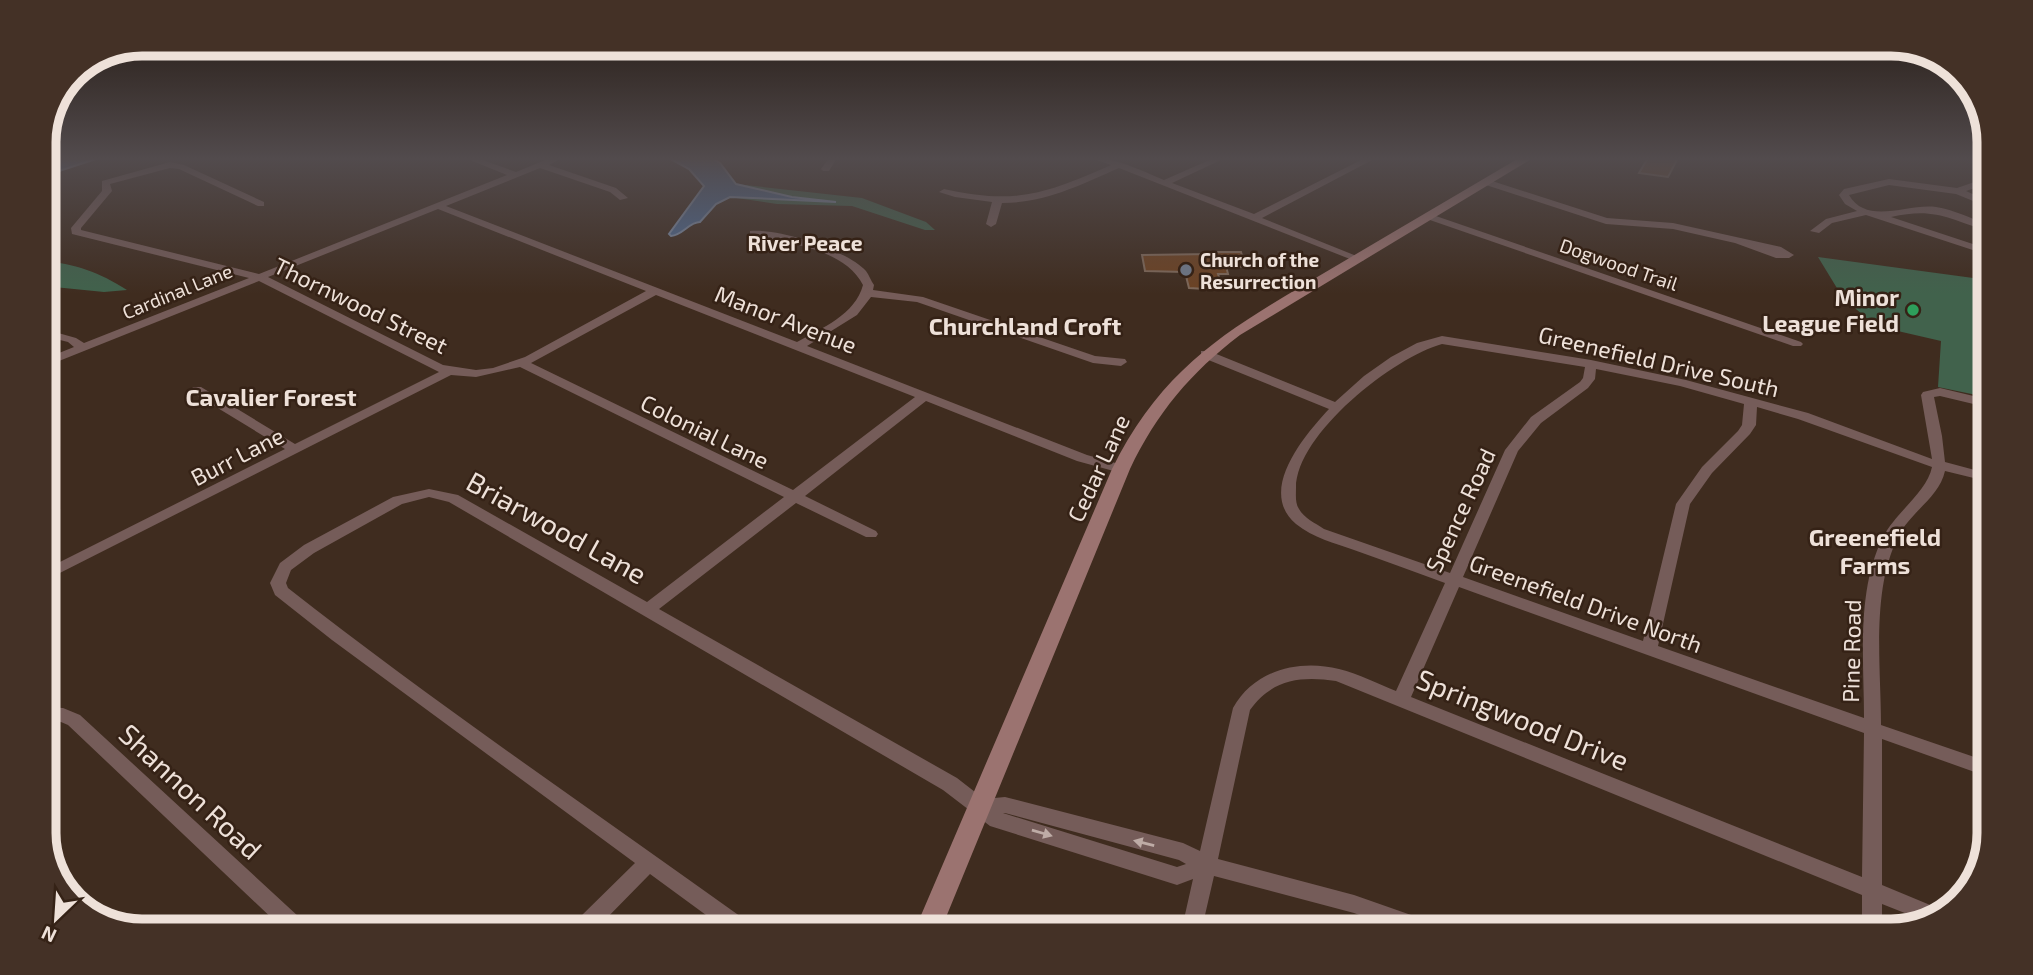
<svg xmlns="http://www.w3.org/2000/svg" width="2033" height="975" viewBox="0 0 2033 975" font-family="'Exo 2',sans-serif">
  <rect width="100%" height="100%" fill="#3f2c1f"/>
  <path fill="#41624c" d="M736,184l126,14 64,24 9,8h-10l-73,-24 -75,-2 -47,-7 99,4 -42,-5z
    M1818,257l170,23 -2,117 -48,-10 3,-46 -65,-15 -33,-28z
    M44,261c32,3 55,11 83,29l-23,2 -60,-6z"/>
  <path fill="#4d6a93" stroke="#7d8ea8" stroke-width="2" d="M44,158h55l-40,13 -15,13z
    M669,158h43l8,5 16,21 56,13 44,5 -106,-5 -14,7 -16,18c-11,0 -17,13 -29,14l-2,-2 35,-48 -15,-17z"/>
  <path fill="#6c4223" stroke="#7e6859" stroke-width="2" d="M1648,158h30l-10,19 -29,-4z
    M1211,252h30l4,15 -19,-1 2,8h-10l4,13 -16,2 -17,-1 -4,-16 -40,-1 -3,-16 69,-1z"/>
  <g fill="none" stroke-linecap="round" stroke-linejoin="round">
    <path fill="#755c59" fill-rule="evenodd" d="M465,158h12l39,14 34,-14h12l-13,7 67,23 12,10 -8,2 -10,-8 -70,-24 -94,38 351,136c25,-14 58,-27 66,-57 -19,-37 -76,-42 -113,-50v-4c28,-3 97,19 116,40 3,4 5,10 8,14l-1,5 50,7 172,59 30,3 2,3 -6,4 -28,-3 -176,-61 -46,-5 -14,18 -50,31 280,109 39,11 2,3 -2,3 -5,1 -44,-12 -151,-60 -121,95 71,35 2,3 -2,3h-10l-70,-34 -137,106 298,169 27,21 21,-2 178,46 17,8 33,-143c21,-38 66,-49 106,-39 20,5 39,15 57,22l49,-108c-30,-11 -60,-22 -91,-33 -19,-7 -41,-12 -58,-26 -39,-33 8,-88 33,-115l-128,-52v-6h8l126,51 29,-26 27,-19 26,-14 25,-7 149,24 95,20 122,33 124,46 -11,-64 2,-3 17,-4 46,11v8l-46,-11 -6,1 8,39 3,26 41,11v8l-41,-10c-6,27 -35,41 -47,66 -27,54 -17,129 -17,188l102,35v15l-101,-36v146l65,27 -22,9 -43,-17v27h-20v-36l-526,-214c-35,-5 -64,-2 -86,29l-32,149 136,36 77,27 3,7h-37l-43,-16 -140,-37 -12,52h-20l11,-49 -16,6 -187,-59 -47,-36 -494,-288 -20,-5 -27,7 -88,49 -23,17 -5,13 2,5c148,116 304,222 456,331l3,7h-26l-71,-52 -51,52h-24l3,-7 57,-56 -303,-223 -57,-45 -5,-12 10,-20 24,-18 89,-48 36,-8 29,6 189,107 137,-105 -264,-130 -44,10 -25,-2 -407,206v-11l241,-121 -92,-56 -2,-3 2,-3h8l94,57 144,-72 -180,-91 -215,86v-8l30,-12 -6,-5 -24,-6v-7l32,9 8,5 165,-65 -177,-44 -1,-6 31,-37v-10l68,-19 14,3 80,37v4h-6l-79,-37 -9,-1 -60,16 2,7 -31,37v2l178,44 248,-99zM438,209l208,82 -121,66 -32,11 -17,2 -33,-5 -175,-88zM656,295l259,102 -122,93 -262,-127zM1442,344l143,23 -2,11 -3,4 -49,35 -26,33 -55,123 -126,-44c-9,-6 -20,-11 -25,-20 -4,-6 -3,-14 -3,-21 0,-54 98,-131 146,-144zM1596,369l84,17 64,18 -2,21 -4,6 -36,36 -26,37 -33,137 -180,-64 55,-126 23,-28 47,-35 7,-9zM1757,407l41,12 134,48c-5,25 -36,45 -49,70 -27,54 -19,123 -19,181l-206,-72 32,-142 22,-31 38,-39 6,-9zM1459,587l405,146 -2,144 -451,-180zM1005,813l174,47 7,4 -9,3 -174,-54z
      M829,158h8l-8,13h-6l-2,-2z
      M1091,158c26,0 49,12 73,22l50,-22h11l-53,25 82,31 111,-56h11l-114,60 102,41 -1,2h-8l-236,-93c-39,17 -74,35 -117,35l-6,21 -5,3 -5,-3 6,-22 -37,-5 -16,-5 5,-3c72,16 101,5 167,-24z
      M1989,177v6l-23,8 22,10v6l-32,-13 -67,-9 -40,10c18,31 59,8 87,12 18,3 35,11 52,18v6c-40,-12 -53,-24 -97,-14l97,32v6l-122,-40 -34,8 -13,10 -9,-2 16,-12 31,-8 -12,-7 -6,-9 5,-6 45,-10 68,9z
      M1489,180l118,38 66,5 108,24 13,8 -5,3h-13l-41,-15 -62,-14 -67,-5 -120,-39 -2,-2z
      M1427,215h6l368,127 2,2 -2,2h-8l-366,-127z
      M44,707l19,1 17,7 219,202 3,7h-24l-210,-199 -7,-3 -17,-1z"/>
    <path fill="#9b7370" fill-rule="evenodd" d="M1519,158h14l-293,177c-49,37 -84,79 -110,134l-188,458h-26l196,-458c54,-110 128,-146 229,-206 59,-35 119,-70 178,-105z"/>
  </g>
  <defs><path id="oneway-solid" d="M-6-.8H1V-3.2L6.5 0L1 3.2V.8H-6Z" transform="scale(1.75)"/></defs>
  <g fill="#beaca6">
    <use href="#oneway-solid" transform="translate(1042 833) rotate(16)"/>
    <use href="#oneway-solid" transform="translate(1144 843) rotate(-166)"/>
  </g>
  <linearGradient id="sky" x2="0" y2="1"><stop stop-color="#231811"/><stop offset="0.54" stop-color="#524b4d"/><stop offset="1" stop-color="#524b4d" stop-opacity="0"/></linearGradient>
  <rect width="2033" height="294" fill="url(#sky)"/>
  <circle fill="#6b7280" stroke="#352216" stroke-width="2.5" cx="1186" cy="270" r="7"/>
  <circle fill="#2e9e5b" stroke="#352216" stroke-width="2.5" cx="1913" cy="310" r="7"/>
  <g text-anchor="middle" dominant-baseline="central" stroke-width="5" stroke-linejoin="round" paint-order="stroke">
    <g font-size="19" font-weight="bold" fill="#eee1d9" stroke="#352216" text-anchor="start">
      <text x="1200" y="259">Church of the<tspan x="1200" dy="22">Resurrection</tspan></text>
    </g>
    <g font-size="19" fill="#eee1d9" stroke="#352216">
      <text transform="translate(1619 264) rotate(19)">Dogwood Trail</text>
      <text transform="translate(177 291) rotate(-22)">Cardinal Lane</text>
    </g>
    <g font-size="21" font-weight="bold" fill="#eee1d9" stroke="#352216">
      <text x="805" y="242">River Peace</text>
    </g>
    <g font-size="23" font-weight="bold" fill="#eee1d9" stroke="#352216" text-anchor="end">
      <text x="1899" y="297">Minor<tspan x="1899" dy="26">League Field</tspan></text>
    </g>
    <g font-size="23" fill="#eee1d9" stroke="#352216">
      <text transform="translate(361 305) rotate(26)">Thornwood Street</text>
      <text transform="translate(786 319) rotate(21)">Manor Avenue</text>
      <text transform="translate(1659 361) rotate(13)">Greenefield Drive South</text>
      <text transform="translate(705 431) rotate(26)">Colonial Lane</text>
      <text transform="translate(237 456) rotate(-27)">Burr Lane</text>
      <text transform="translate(1098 468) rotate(-65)">Cedar Lane</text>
      <text transform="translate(1460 510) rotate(-65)">Spence Road</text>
      <text transform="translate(1586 603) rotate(20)">Greenefield Drive North</text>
      <text transform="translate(1851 651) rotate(-89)">Pine Road</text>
    </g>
    <g font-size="24" font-weight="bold" fill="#eee1d9" stroke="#352216">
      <text x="1025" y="325">Churchland Croft</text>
      <text x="271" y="396">Cavalier Forest</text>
      <text x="1875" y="536">Greenefield<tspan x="1875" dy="28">Farms</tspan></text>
    </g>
    <g font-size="28" fill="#eee1d9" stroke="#352216">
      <text transform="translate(557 527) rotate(29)">Briarwood Lane</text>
      <text transform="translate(1523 719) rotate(22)">Springwood Drive</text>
      <text transform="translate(191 791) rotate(43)">Shannon Road</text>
    </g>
  </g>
  <path d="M0 0H2033V975H0ZM142 56H1891A86 86 0 0 1 1977 142V833A86 86 0 0 1 1891 919H142A86 86 0 0 1 56 833V142A86 86 0 0 1 142 56Z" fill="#443126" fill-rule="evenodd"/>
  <path fill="none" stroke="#eee1d9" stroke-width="9" d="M142 56H1891A86 86 0 0 1 1977 142V833A86 86 0 0 1 1891 919H142A86 86 0 0 1 56 833V142A86 86 0 0 1 142 56Z"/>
  <g transform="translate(56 919) rotate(205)" stroke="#352216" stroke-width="5" paint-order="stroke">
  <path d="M0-5L12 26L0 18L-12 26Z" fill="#eee1d9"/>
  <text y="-10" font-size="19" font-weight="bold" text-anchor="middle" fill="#eee1d9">N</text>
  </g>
</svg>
